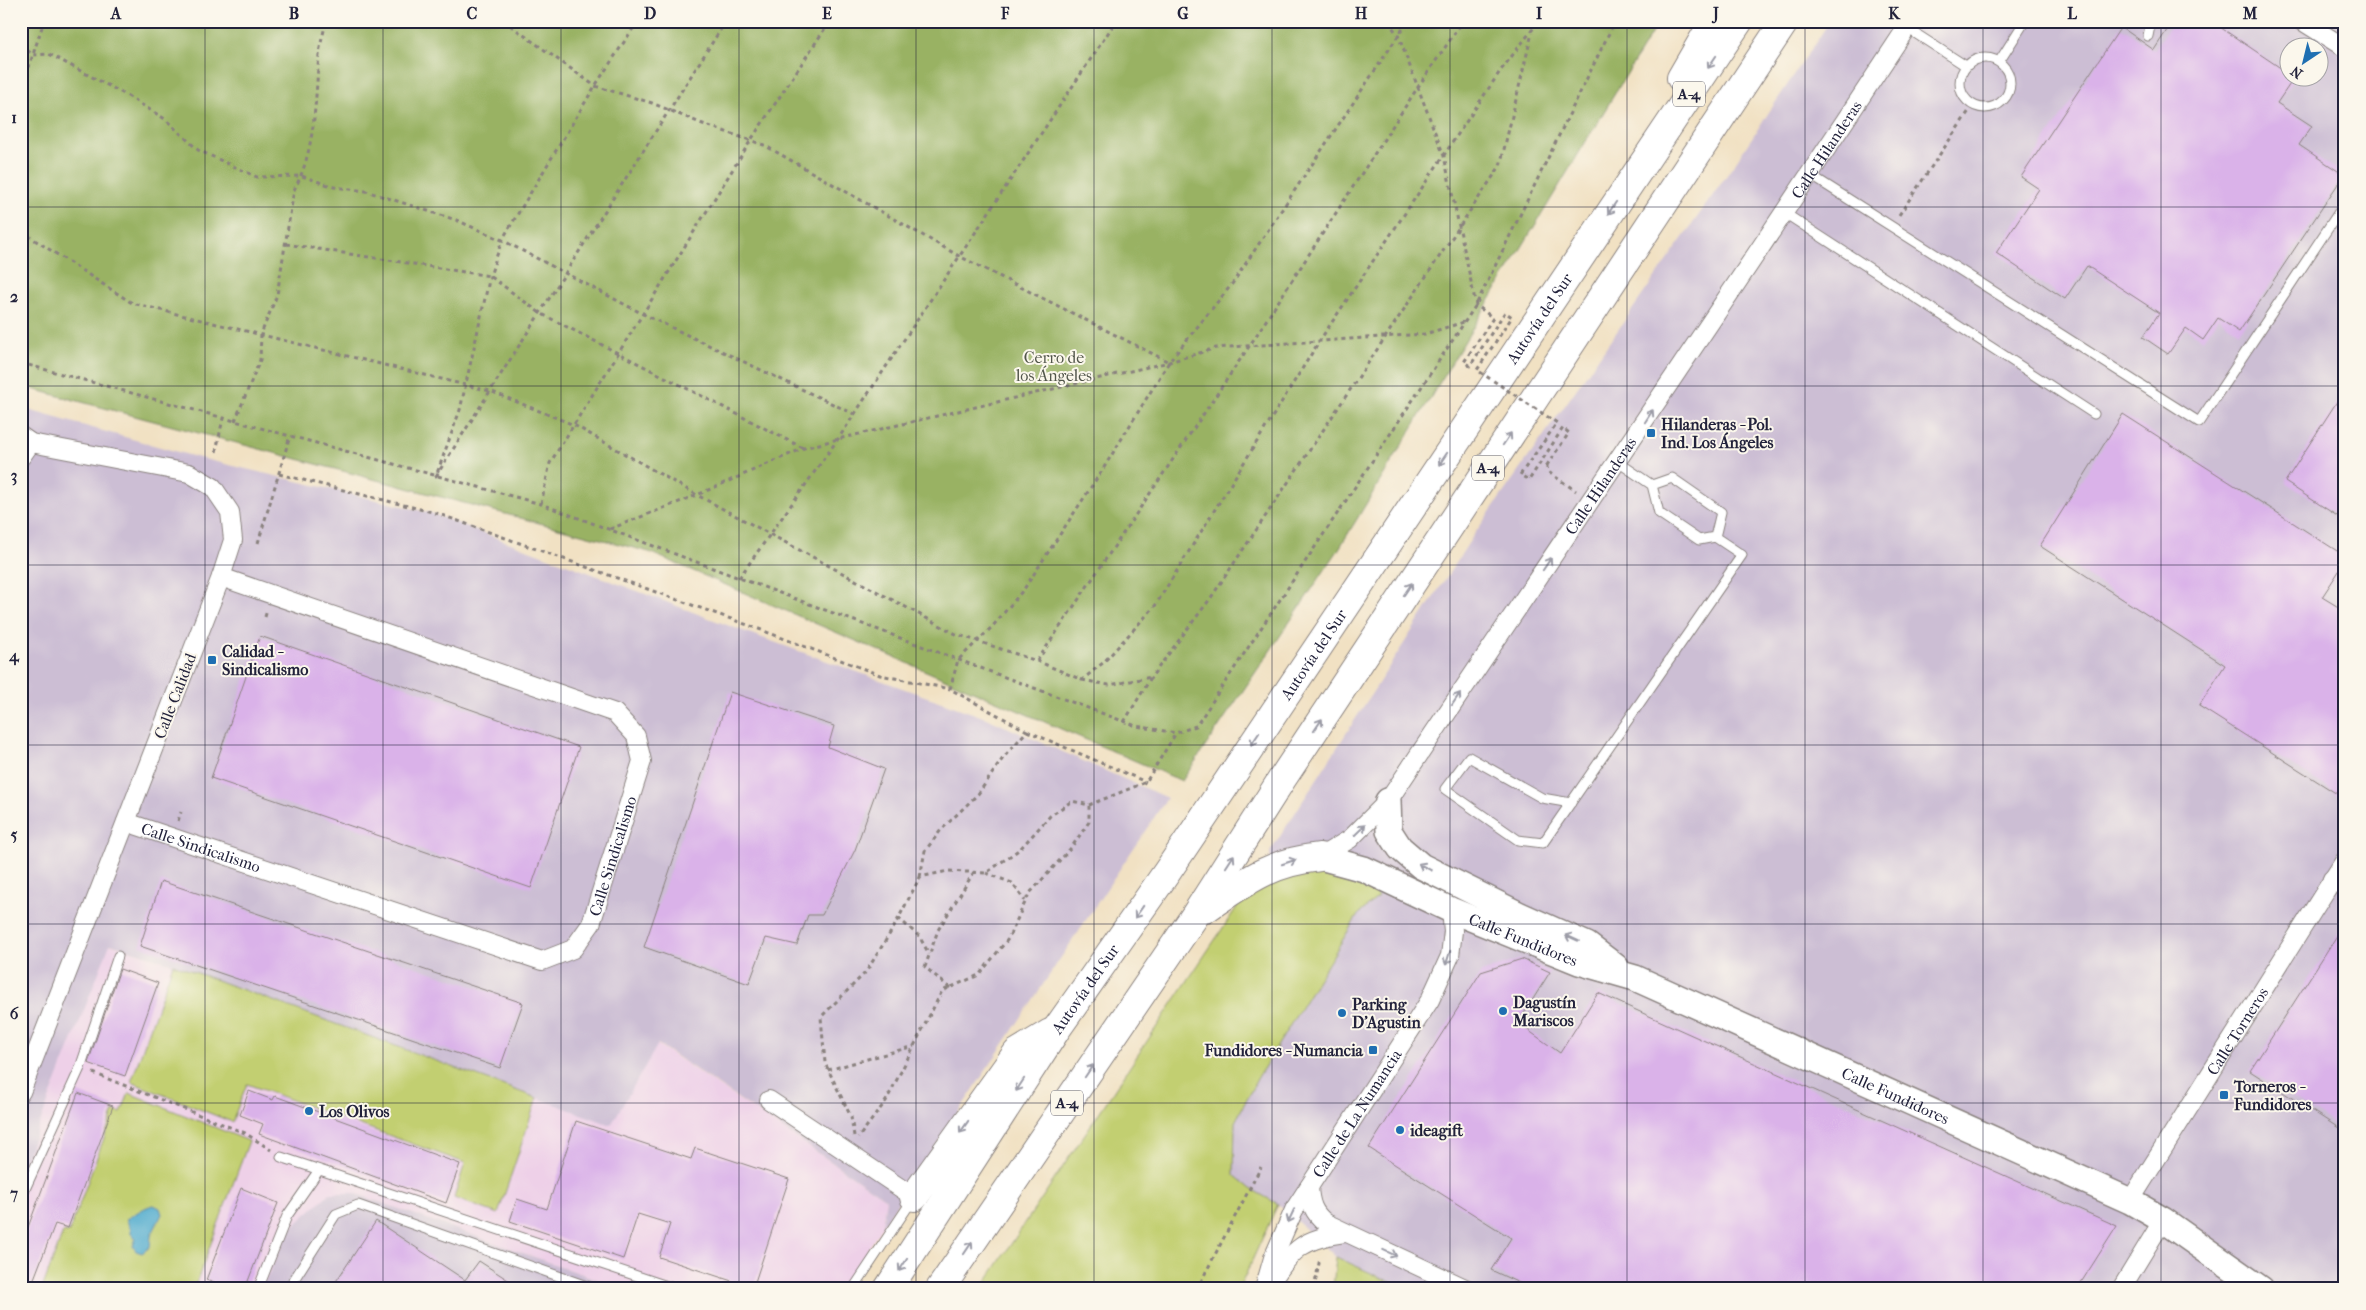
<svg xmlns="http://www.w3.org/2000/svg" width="2366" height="1310" viewBox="0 0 2366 1310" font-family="'IM FELL French Canon',serif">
  <rect width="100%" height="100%" fill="#fbf7ec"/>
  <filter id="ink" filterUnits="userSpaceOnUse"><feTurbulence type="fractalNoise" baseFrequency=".02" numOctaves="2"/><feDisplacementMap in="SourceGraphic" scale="10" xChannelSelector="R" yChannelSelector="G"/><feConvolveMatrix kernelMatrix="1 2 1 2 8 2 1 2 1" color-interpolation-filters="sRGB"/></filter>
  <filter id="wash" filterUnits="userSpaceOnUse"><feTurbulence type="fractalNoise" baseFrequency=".0096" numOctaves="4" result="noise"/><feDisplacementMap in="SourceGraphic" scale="20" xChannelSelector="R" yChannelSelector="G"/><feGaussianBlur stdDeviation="1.12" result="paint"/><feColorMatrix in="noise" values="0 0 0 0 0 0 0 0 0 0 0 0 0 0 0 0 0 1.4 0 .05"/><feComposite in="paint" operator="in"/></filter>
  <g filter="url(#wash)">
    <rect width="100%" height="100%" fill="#f1e1c3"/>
    <path fill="#eed0e8" d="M109,944l64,20 437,160 47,-80 229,155 -4,28 -39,62h-219l-270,-96 -92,96h-241v-118z"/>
    <path fill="#ccbed4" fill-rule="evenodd" d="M1830,21h515v1268h-939l-70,-32 -58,-53 -27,-15 -17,-14 1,-53 22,-43 101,-164 20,-19 -6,-8 -21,-8 -80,-6 -1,-22 203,-316 254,-361zM2288,48h30v30h-30z
      M21,408l175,49 235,56 304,115 251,90 181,80 -285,429 4,-28 -228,-155 -47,81 -438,-161 -63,-20 -89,227z
      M330,1193h24l270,96h-362l27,-59z"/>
    <path fill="#c2cf71" stroke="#727856" d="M1319,871l53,17 6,9 -20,18 -101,164 -22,43 -1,53 17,14 27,15 -39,85h-258l266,-397 24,-18z
      M173,964l364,134 -39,116 -44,-16 11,-35 -218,-79 -15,38 -101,-40z
      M129,1093l120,48 -55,148h-152l21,-57h6l45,-121 7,2z
      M1336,1257l70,32h-73z"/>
    <path fill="#99b263" stroke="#5e6a4f" d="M21,21h1638l-322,531 -155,229 -533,-229 -628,-166z"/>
    <path fill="#4fabce" stroke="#386684" d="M154,1205l6,3 2,6 -11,22 -1,11 -8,6 -6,-2 -3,-5 3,-8 -5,-4v-4l-5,-11c8,-4 19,-13 28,-14z"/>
    <g id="blocks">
      <path fill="#dab2e9" d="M2173,21h38l77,52v5h6l-17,25 35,23 -13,19 45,30 -105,157 -21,-14 -15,22 -17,-12 -18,26 -25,-17 16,-24 -72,-47 -22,33 -69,-46 43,-64 -18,-12 100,-150 33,23z
        M2345,389v132l-60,-39z
        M2123,414l222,142v6l-23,35 23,14v188l-146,-93 26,-41 -185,-119z
        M260,636l319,111 -48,141 -320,-110z
        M730,692l104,34 -6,21 56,22 -29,81 -33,65h-14l-11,30 -31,-7 -17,46 -105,-37z
        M161,881l362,122 -23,65 -360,-122z
        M2345,923v209l-95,-61z
        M1522,959l28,13 -32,51 42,30 38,-60 519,233 -40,63h-545l-41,-19 20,-32 -142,-90 112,-176z
        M120,969l38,14 -33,93 -37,-13z
        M249,1091l24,9 2,-4 185,68 -14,39 -187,-69 4,-10 -23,-9z
        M78,1093l35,13 -45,122 -13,-4 -25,65h-9v-43z
        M576,1121l115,38 4,-11 94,31 -36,109 -94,-31 11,-33 -32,-10 -15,45 -113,-38 7,-22 30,10z
        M241,1188l37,15 -33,86h-33l2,-6 -8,-3z
        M376,1221l89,59 14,-19 43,28h-191z"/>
    </g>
  </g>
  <g filter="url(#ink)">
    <use href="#blocks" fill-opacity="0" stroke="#8a827f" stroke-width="1"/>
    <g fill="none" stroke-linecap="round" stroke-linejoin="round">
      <defs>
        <path id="lane" d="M1907,28l59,38
          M2148,36l3,-15
          M1960 83a25 25 0 1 1 50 0a25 25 0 1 1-50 0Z
          M1999,62l26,-41
          M1809,174l390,248 146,-219
          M1783,212l311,202
          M1652,485l20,-7 49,34 -6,25
          M1571,803l-29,-5 -73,-41 -24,32 73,51 25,3 199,-288 -27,-18 -16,3 -40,-27 -7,-28 -34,-23
          M281,1157l395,132
          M21,1198l59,-130 38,-112
          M258,1289l29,-73 32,-46
          M288,1289l48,-75 22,-9 237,84
          M853,1289l60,-90"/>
        <g id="street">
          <path d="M2302,21l43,27"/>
          <path d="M21,436l10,7 158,30 24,14 17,25 3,28 -12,37 -200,515"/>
          <path d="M21,457l10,-14"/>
          <path id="s1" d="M126,822l416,139 31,-12 18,-25 51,-163 -6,-25 -21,-23 -394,-136"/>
          <path id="s2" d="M1320,857l30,-18 38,-38c174,-260 351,-518 523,-780"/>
          <path d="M2332,879l13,9"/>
          <path d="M769,1100l145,97"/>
          <path d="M1309,1187c1,16 4,26 17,36l141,66"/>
          <path id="s3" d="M2130,1201l215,-341"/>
          <path d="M1271,1282c22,-34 34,-44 74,-49"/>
          <path id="s4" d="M1264,1289l9,-31 21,-48 136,-210 20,-44 3,-25 -2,-21"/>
          <path d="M2121,1289l42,-69"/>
        </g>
        <g id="secondary">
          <path d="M1388,801l1,30 11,17 21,18 99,49 67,30 29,22"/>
          <path id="s5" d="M1320,857l44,12 87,41 128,52 56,16 495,223 33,19 98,69"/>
        </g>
        <g id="highway">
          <path d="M1681,78l33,-57"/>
          <path d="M1205,909c40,-27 65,-47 115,-52"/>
          <path d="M914,1197l103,-144 33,-20"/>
          <path id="s6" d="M888,1289l168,-259 111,-158 572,-851"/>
          <path d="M940,1289l254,-372 88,-138 503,-758"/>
        </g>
      </defs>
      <use href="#lane" stroke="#8a827f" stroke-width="11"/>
      <use href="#street" stroke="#8a827f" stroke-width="20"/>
      <use href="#secondary" stroke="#8a827f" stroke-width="28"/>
      <use href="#highway" stroke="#8a827f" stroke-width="30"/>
      <path stroke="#8a827f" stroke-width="3" stroke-dasharray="4 4" stroke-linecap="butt" d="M504,21l91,65 57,17 48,20 64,22 195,111 210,106
        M638,21l-43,65 -93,154 141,74 211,100
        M1388,21l10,14 46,121 32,149 17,13
        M21,45l12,10 16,-1 77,41 39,24 33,31 59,27 45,-1 32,11 32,4 90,29 46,20 -12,36 -30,134 -24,66 290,-455
        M21,91l23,-70
        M1899,215l74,-110
        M21,231l111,72 358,88 84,34 123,70 259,139 81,27 45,19 22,-18 51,-56 165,-266 181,-270 38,-49
        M286,244l204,32 50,37 263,135
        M21,363l520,141 595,222 40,7 20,-7 280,-421 139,-284
        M235,421l25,-61 1,-26 16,-39 17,-105c22,-40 21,-91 25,-135 1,-11 5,-23 7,-34
        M216,452l7,-34
        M1547,465v6l29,20
        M279,474l157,39 320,115 124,47 70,14
        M541,504l9,-41 201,-323 79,-119
        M610,529l87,-34 107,-47 34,-9 331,-77 47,-14 209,-14 39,-12
        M258,543l32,-107
        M739,578l99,-139 278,-418
        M265,617l2,-7
        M1037,661l213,-316 168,-258 45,-66
        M1082,680l27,5 42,-8
        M1124,722l28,-46 58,-77 290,-433 32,-133
        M1027,731l119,51
        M1089,805l57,-23 30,-49
        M178,821l3,-9
        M986,873l26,10 13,18
        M920,877l5,-26 16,-21 37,-36 25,-36 24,-27 -77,-42 8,-29 34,-33 32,-38 79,-120 66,-107 63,-78 176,-263
        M898,918l21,18 10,18
        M950,988l-25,-21 13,-37 36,-58
        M828,1070l86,-24
        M93,1073l152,60 26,17
        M854,1136l-3,-19 -26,-54 -4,-46 45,-45 28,-45 26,-50 28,-6 38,2 34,-24 30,-33 22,-15 17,4v17l-18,26 -42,46 -21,45 -29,36 -37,16 -56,110 -28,37
        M1197,1289l64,-122
        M1314,1289l6,-31"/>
      <use href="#lane" stroke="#fff" stroke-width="9"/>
      <use href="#street" stroke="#fff" stroke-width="18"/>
      <use href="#secondary" stroke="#fff" stroke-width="25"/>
      <use href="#highway" stroke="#fff" stroke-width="28"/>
      <path stroke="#8a827f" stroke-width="3" stroke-dasharray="4 4" stroke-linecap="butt" d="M1493,318l-29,44 6,4 35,-54 7,5 -35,53 80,53 -37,52 9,5 34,-52 6,5 -22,32"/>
    </g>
    <defs><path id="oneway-shaft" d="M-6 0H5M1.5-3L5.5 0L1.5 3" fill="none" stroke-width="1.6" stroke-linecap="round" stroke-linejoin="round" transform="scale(1.25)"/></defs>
    <g stroke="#9c9ca7">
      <use href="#oneway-shaft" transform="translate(1712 62) rotate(124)"/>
      <use href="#oneway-shaft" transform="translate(1612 208) rotate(124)"/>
      <use href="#oneway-shaft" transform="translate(1649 416) rotate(-57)"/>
      <use href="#oneway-shaft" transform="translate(1507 439) rotate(-56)"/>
      <use href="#oneway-shaft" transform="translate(1443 459) rotate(124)"/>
      <use href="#oneway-shaft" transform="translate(1547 564) rotate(-56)"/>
      <use href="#oneway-shaft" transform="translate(1408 589) rotate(-56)"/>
      <use href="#oneway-shaft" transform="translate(1456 699) rotate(-56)"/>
      <use href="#oneway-shaft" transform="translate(1318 725) rotate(-56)"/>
      <use href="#oneway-shaft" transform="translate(1255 739) rotate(124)"/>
      <use href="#oneway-shaft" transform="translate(1360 830) rotate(-44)"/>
      <use href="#oneway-shaft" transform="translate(1230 861) rotate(-57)"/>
      <use href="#oneway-shaft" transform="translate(1289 862) rotate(-18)"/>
      <use href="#oneway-shaft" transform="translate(1425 867) rotate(-152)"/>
      <use href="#oneway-shaft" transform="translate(1139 912) rotate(125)"/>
      <use href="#oneway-shaft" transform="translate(1572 938) rotate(-156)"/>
      <use href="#oneway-shaft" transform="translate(1448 958) rotate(108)"/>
      <use href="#oneway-shaft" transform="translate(1089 1071) rotate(-56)"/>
      <use href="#oneway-shaft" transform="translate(1020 1085) rotate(123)"/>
      <use href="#oneway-shaft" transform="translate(964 1127) rotate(125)"/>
      <use href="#oneway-shaft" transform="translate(1291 1216) rotate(115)"/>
      <use href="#oneway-shaft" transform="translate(968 1248) rotate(-56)"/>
      <use href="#oneway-shaft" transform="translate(1390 1253) rotate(25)"/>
      <use href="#oneway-shaft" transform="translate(903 1265) rotate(123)"/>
    </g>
  </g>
  <path fill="none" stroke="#22223b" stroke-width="1" stroke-opacity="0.55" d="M205,21v1268M383,21v1268M561,21v1268M739,21v1268M916,21v1268M1094,21v1268M1272,21v1268M1450,21v1268M1627,21v1268M1805,21v1268M1983,21v1268M2161,21v1268M21,207h2324M21,386h2324M21,565h2324M21,745h2324M21,924h2324M21,1103h2324"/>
  <g fill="#1f6fb2" stroke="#fbf7ec" stroke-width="2">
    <rect x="1646" y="428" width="10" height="10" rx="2.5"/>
    <rect x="207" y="655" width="10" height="10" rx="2.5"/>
    <circle cx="1503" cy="1011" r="5"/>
    <circle cx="1342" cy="1013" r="5"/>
    <rect x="1368" y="1045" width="10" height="10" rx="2.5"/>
    <rect x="2219" y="1090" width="10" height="10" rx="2.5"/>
    <circle cx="309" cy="1111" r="5"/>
    <circle cx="1400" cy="1130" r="5"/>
  </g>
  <g text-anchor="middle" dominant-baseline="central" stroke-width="4" stroke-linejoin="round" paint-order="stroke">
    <g fill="#fbf7ec" stroke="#636270" stroke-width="1">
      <rect x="1673" y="81.5" width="32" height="25" rx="4"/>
      <rect x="1472" y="455.5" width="32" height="25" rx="4"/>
      <rect x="1051" y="1090.5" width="32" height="25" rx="4"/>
    </g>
    <g font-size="15" font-weight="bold" fill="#22223b">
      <text x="1689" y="94">A-4</text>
      <text x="1488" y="468">A-4</text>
      <text x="1067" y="1103">A-4</text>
    </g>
    <g font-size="16" fill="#22223b" stroke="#fbf7ec">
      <text stroke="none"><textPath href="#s2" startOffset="874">Calle Hilanderas</textPath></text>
      <text stroke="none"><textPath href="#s6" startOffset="1169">Autovía del Sur</textPath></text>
      <text stroke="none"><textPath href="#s2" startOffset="469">Calle Hilanderas</textPath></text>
      <text stroke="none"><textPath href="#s6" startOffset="764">Autovía del Sur</textPath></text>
      <text transform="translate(175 696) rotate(-69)">Calle Calidad</text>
      <text stroke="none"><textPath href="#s1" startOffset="79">Calle Sindicalismo</textPath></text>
      <text stroke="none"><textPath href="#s1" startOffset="574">Calle Sindicalismo</textPath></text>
      <text stroke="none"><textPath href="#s5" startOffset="220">Calle Fundidores</textPath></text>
      <text stroke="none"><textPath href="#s6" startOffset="359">Autovía del Sur</textPath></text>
      <text stroke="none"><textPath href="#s3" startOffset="201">Calle Torneros</textPath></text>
      <text stroke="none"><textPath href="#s5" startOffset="624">Calle Fundidores</textPath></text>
      <text stroke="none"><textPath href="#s4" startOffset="200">Calle de La Numancia</textPath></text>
    </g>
    <g font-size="16" fill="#52564b" stroke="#fbf7ec">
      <text x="1054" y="357">Cerro de<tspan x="1054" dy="18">los Ángeles</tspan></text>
    </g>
    <g font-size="16" font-weight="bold" fill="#22223b" stroke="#fbf7ec" text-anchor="start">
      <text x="1661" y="424">Hilanderas - Pol.<tspan x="1661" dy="18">Ind. Los Ángeles</tspan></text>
      <text x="222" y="651">Calidad -<tspan x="222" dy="18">Sindicalismo</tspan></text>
      <text x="1513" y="1002">Dagustín<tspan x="1513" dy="18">Mariscos</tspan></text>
      <text x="1352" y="1004">Parking<tspan x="1352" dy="18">D'Agustin</tspan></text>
      <text x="1363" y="1050" text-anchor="end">Fundidores - Numancia</text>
      <text x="2234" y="1086">Torneros -<tspan x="2234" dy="18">Fundidores</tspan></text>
      <text x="319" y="1111">Los Olivos</text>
      <text x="1410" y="1130">ideagift</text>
    </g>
  </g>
  <rect width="2366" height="1310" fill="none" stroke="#fbf7ec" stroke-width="55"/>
  <g transform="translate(2304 62) rotate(215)"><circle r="24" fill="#fbf7ec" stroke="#a4a2a5"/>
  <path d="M0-4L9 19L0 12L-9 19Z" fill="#1f6fb2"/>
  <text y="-8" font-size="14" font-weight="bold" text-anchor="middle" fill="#22223b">N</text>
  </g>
  <rect x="28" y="28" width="2310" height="1254" fill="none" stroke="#22223b" stroke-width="2"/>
  <g font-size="16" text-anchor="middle" font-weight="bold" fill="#22223b">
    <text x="116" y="19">A</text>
    <text x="294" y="19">B</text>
    <text x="472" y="19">C</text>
    <text x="650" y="19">D</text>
    <text x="827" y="19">E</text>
    <text x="1005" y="19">F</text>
    <text x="1183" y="19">G</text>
    <text x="1361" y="19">H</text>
    <text x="1539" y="19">I</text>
    <text x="1716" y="19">J</text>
    <text x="1894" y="19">K</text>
    <text x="2072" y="19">L</text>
    <text x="2250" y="19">M</text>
    <text x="14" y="123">1</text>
    <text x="14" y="302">2</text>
    <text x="14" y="481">3</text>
    <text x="14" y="661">4</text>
    <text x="14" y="840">5</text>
    <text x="14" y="1019">6</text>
    <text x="14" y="1199">7</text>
  </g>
</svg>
